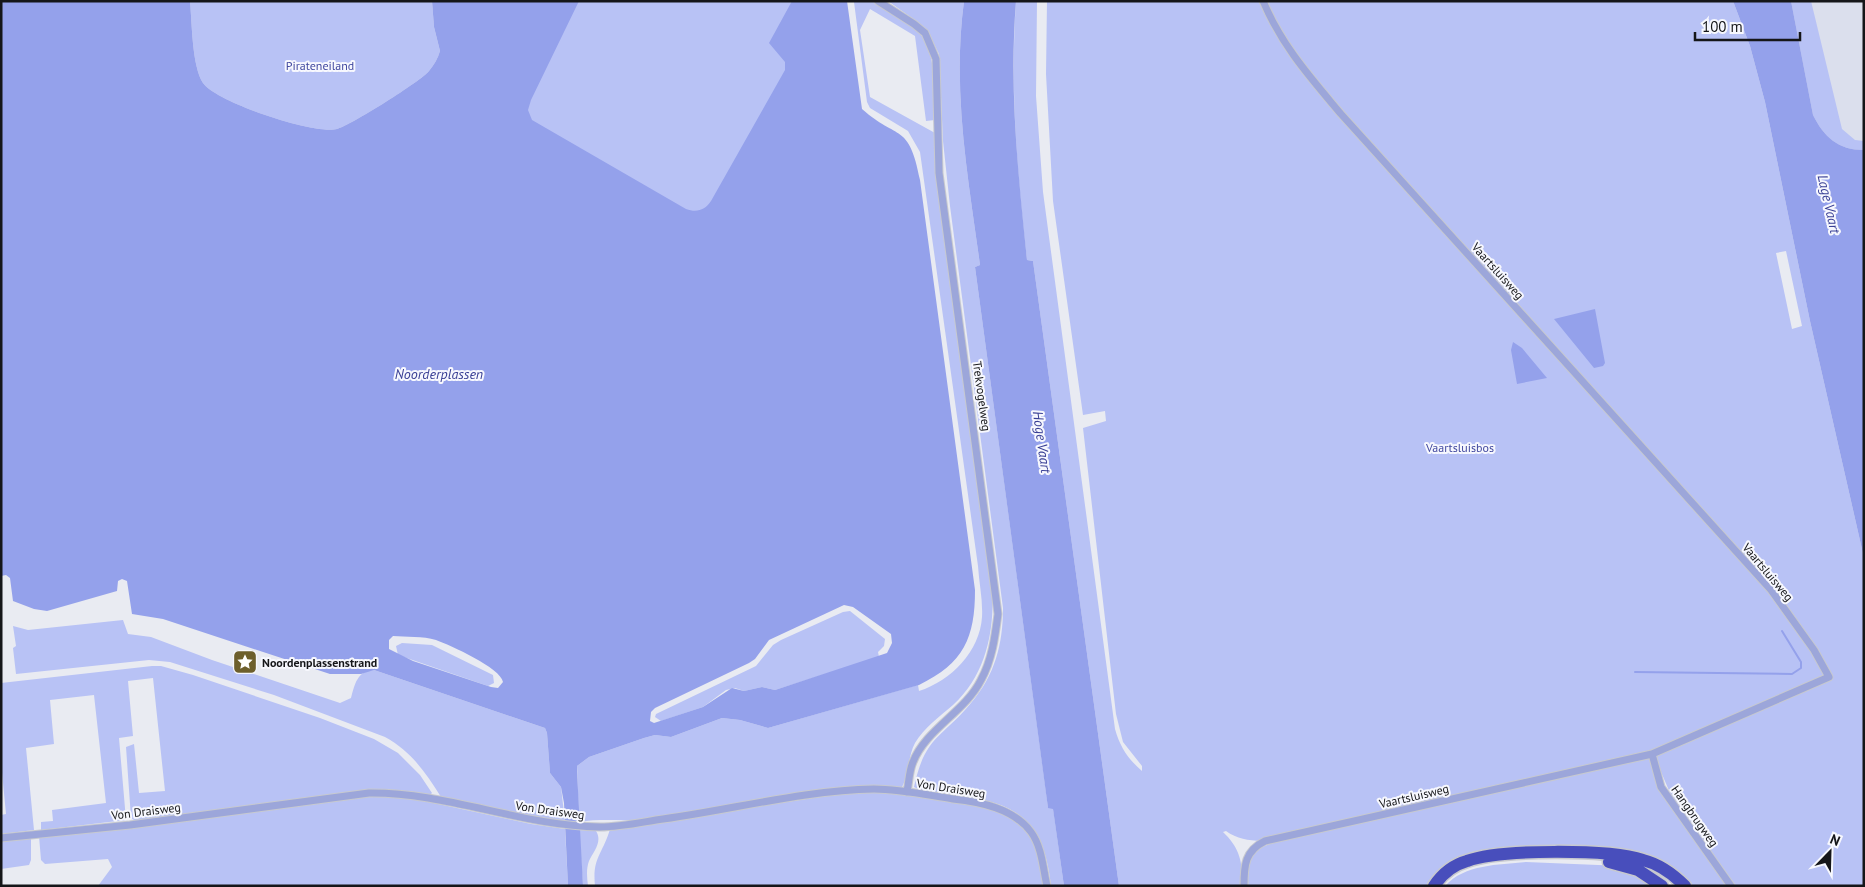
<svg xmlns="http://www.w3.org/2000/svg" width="1865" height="887" viewBox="0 0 1865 887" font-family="'PT Sans',sans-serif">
  <rect width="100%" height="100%" fill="#e9ebf2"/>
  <path fill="#dbdfed" d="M1784,1h80v346z"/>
  <path fill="#b8c2f5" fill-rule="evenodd" d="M190,1h242l2,26 6,24c-2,7 -6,14 -11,20 -8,10 -78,54 -92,58 -23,6 -121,-27 -134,-46 -11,-17 -11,-60 -13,-82z
    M576,1h218l-4,63 -88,158 -183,-104z
    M872,1c14,9 32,16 43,27 24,22 18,63 20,92l-9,1 -11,-85 -45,-27 -10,21 10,67 65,36 57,455c3,42 -6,87 -39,117 -13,11 -29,23 -38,38 -7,13 -6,31 -13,44 -86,-2 -170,20 -254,32 -23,3 -46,-1 -69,3l-2,-56 12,-9 55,-19 11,-3 16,2 51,-19 18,2 28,8 150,-43 1,6c32,-10 61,-40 63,-74 1,-17 -3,-34 -4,-51l-58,-414 -12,-21 -38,-23 -3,-6 -13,-100z
    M888,1h76c-12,91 4,175 16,264l-5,2 71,525 2,16h5l11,78h-13c-9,-89 -59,-85 -131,-96l-6,-3c11,-51 27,-48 57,-84 24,-28 32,-59 32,-95l-53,-402 -7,-65 -4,-87 -10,-20 -10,-11z
    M1016,1h21l-1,95 7,96 72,537c5,18 13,30 27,42v-5l-19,-24 -7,-28 -33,-286 23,-7 -1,-10 -22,4 -30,-214 -7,-127 1,-73h686l17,45 15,56 45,219 54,237v328h-128l-65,-91 -10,-23 -5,1 74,113h-41l-35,-26 -171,-6 -53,32h-183c1,-36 7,-38 39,-47 -20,2 -42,5 -60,-8l-3,1c17,16 20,31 19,54h-123l-86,-625 -6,-1c-10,-87 -17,-171 -11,-259zM1786,251l16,75 -10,3 -16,-76z
    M1791,1h20l31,128 13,11 9,1v9c-26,0 -40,-13 -51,-35z
    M850,611l35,28 -1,7 -6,6 1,5 -104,33 -13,-3 -18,4 -9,-3 -9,2 -23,17 -42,14 -6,-4 1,-3 100,-48 17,-21 8,-5 62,-28z
    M123,620l5,14 23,3 61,23 128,43 11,-5c4,-14 6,-27 23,-28l171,58 2,5 3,40 11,14 4,35h-11l-113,-25c-15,-24 -30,-46 -56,-60l-111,-42 -104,-33 -21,-2 -133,14 -3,-26 3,-2 -3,-20 15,4z
    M402,643l30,2 61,30 1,8 -6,3 -90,-31 -2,-9z
    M152,666h9l32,9 127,43 54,21 24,14 22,22 12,18 -3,3 -23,-4 -269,30 -6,-4 -5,-71 8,-3 5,49 26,-2 -12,-113 -25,3 5,55 -14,2 7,82 -85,10v-8l12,-1 -1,-11 54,-7 -12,-108 -44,5 4,44 -28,4 8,82 -33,4v-19l5,-1 -5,-52v-79z
    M852,792l57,2 90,14 27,21 9,15 11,42h-451c-3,-29 8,-32 15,-57z
    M369,796l37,1 125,27 34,5 3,57h-470l14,-19 -4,-8 -63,5 -4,-4 -2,-24z
    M579,830l17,1c7,11 -3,21 -7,30 -3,8 -2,17 -1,25h-5z
    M31,837v23l-2,5 -28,4v-28z
    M1526,862l96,4 37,20h-214c20,-22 53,-21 81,-24z"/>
  <path fill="#94a1eb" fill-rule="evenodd" d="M1,1h189c2,22 2,65 13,82 13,19 111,52 134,46 14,-4 84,-48 92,-58 5,-6 9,-13 11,-20l-6,-24 -2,-26h147l-48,99 -3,10 4,10 154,89c11,4 19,1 25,-8l74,-131v-8l-16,-19 23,-42h55l15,108c36,32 47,13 58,71l55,410c0,48 -11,73 -56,95l-151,43 -28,-8 -18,-2 -51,19 -16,-2 -11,3 -55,19 -12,9v5l6,115h-15l-4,-83 -3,-16 -11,-14 -3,-40 -2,-5 -171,-58 -13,4h-31l-167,-55 -31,-5 -5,-33 -5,-2 -4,2 -1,10 -70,20 -13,-2 -21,-8 -3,-23 -4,-3 -5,1zM844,605l9,2 38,27 1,9 -5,10 -112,37 -13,-3 -18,4 -12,-3 -29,19 -49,16 -4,-2 1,-9 4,-4 94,-45 6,-4 14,-19zM393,636c13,1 30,0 43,4 14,5 65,28 67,42l-5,6 -7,-1 -78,-26 -24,-12v-9z
    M964,1h52c-7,88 2,172 11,259l6,1 86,625h-55l-11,-77 -5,-1 -73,-541 5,-2c-12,-89 -28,-173 -16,-264z
    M1733,1h58l22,114c11,22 25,35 51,35v408l-54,-237 -45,-219 -15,-56z
    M1595,309l10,54 -2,3 -9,2 -40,-49z
    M1513,342l9,6 25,30 -30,6 -6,-34z"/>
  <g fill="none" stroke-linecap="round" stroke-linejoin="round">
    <path stroke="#94a1eb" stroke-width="2" d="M1635,672l157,2 9,-6v-6l-19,-31"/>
    <defs>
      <path id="street" d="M878,1l36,23 11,9 11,26 3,114 59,441c-3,23 -6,46 -17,66 -16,32 -55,49 -68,82 -4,9 -4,20 -6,30
        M1652,754l9,33 70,99
        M1,838l129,-13 239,-32c78,-1 152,33 231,34 19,0 38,-4 56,-7 71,-9 147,-30 218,-31 26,0 53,6 79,10 27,3 60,9 78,33 11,15 12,36 16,54
        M1244,886c0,-21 1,-35 21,-45l387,-87 177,-77 -15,-27 -43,-60 -430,-476c-31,-37 -59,-68 -78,-113"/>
      <path id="highway" d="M1609,862l29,8 24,16
        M1434,886c8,-12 19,-21 33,-25 33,-12 142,-12 176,-1 16,4 30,14 42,26"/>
    </defs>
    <use href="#street" stroke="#c7c9cf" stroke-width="9"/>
    <use href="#highway" stroke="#c7c9cf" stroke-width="15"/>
    <use href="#street" stroke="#9ca6da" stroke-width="7"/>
    <use href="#highway" stroke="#484ebc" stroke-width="12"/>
  </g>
  <defs>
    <symbol id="sight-square" viewBox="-11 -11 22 22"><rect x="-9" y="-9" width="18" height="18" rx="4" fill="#6d5f2c" stroke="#f7f8fe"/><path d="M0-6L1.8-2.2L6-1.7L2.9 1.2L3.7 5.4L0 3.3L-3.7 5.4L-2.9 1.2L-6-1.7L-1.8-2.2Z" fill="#fff"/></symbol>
  </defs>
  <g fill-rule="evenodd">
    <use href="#sight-square" x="231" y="648" width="28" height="28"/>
  </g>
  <g text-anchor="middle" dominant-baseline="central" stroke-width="4" stroke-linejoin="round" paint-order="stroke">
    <g font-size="12" fill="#41489f" stroke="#f7f8fe">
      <text x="320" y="65">Pirateneiland</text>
      <text x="1460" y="447">Vaartsluisbos</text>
    </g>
    <g font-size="12" fill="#151619" stroke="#f7f8fe">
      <text transform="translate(1498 271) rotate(48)">Vaartsluisweg</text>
      <text transform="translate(982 396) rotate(82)">Trekvogelweg</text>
      <text transform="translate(1768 572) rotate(50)">Vaartsluisweg</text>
      <text transform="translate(951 788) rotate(9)">Von Draisweg</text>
      <text transform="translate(1414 796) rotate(-13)">Vaartsluisweg</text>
      <text transform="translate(550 810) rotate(8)">Von Draisweg</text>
      <text transform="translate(146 811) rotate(-7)">Von Draisweg</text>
      <text transform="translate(1695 816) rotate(55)">Hangbrugweg</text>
    </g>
    <g font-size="12" font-weight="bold" fill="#151619" stroke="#f7f8fe" text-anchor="start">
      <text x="262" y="662">Noordenplassenstrand</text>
    </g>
    <g font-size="14" font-style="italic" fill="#393f95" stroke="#f7f8fe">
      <text transform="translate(1829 204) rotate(77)">Lage Vaart</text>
      <text x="439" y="374">Noorderplassen</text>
      <text transform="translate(1042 442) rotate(82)">Hoge Vaart</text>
    </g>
  </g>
  <rect width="1865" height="887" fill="none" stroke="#151619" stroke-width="5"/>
  <g transform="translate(1830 852) rotate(23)" stroke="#f7f8fe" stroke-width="4" paint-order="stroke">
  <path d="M0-4L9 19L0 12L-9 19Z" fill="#151619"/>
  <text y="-8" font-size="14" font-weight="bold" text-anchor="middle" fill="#151619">N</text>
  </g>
  <path d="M1695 32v8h105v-8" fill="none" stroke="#151619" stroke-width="2.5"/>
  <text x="1702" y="32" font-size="15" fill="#151619" stroke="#f7f8fe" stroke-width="4" paint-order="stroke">100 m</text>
</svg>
